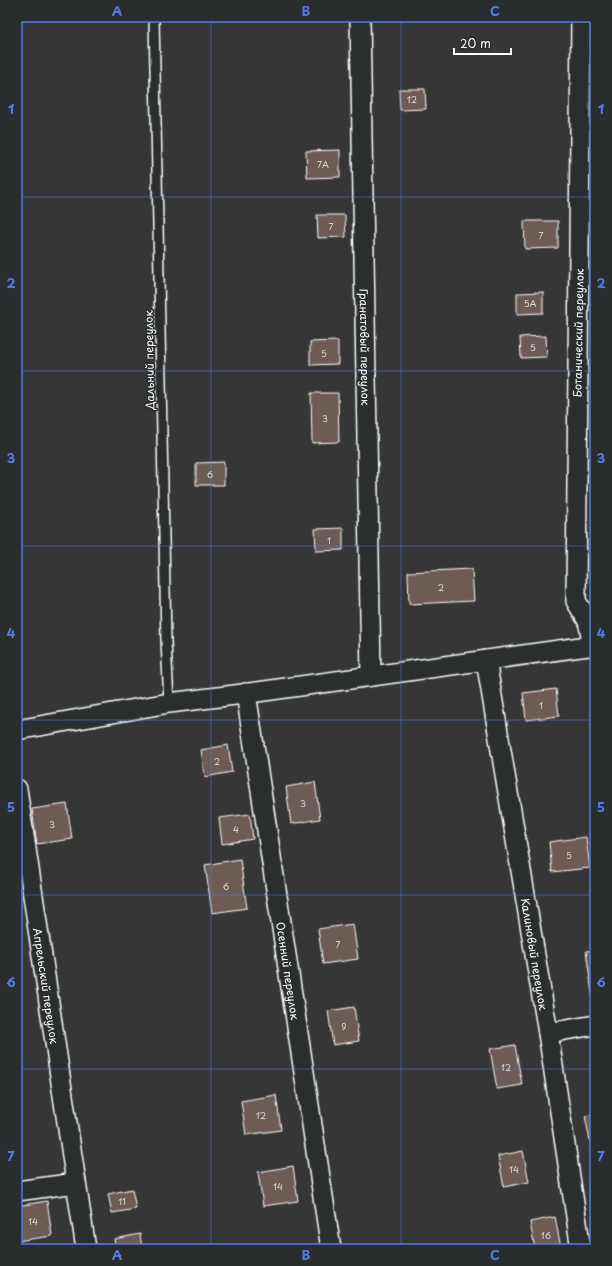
<svg xmlns="http://www.w3.org/2000/svg" width="612" height="1266" viewBox="0 0 612 1266" font-family="'Playpen Sans',sans-serif">
  <rect width="100%" height="100%" fill="#373636"/>
  <filter id="ink" filterUnits="userSpaceOnUse"><feTurbulence type="fractalNoise" baseFrequency=".025" numOctaves="2"/><feDisplacementMap in="SourceGraphic" scale="8" xChannelSelector="R" yChannelSelector="G"/><feConvolveMatrix kernelMatrix="1 2 1 2 8 2 1 2 1" color-interpolation-filters="sRGB"/></filter>
  <g filter="url(#ink)">
    <path fill="#6d5c56" stroke="#fff" d="M399,89h26l1,20 -26,1z
      M340,150v27l-33,1 -1,-27z
      M317,215h28l1,22 -28,1z
      M524,221h34v27l-33,1z
      M543,292v21l-26,1v-21z
      M546,336l1,21 -26,1 -1,-21z
      M338,341v23l-28,1v-23z
      M311,393h27l1,49 -27,1z
      M224,462v23h-28v-22z
      M343,528v22l-27,1 -1,-22z
      M472,569l2,32 -65,3 -1,-32z
      M556,689l3,27 -33,4 -3,-27z
      M228,745l4,27 -27,5 -4,-27z
      M315,782l5,37 -29,5 -5,-37z
      M67,804l5,35 -35,5 -5,-35z
      M250,814l3,25 -31,5 -3,-26z
      M586,837l4,31 -38,4 -3,-30z
      M240,859l7,49 -35,5 -7,-48z
      M353,924l5,35 -35,5 -5,-35z
      M595,950v57h-1l-8,-56z
      M354,1007l5,34 -26,4 -5,-34z
      M515,1045l7,40 -25,4 -7,-40z
      M276,1095l5,35 -35,5 -5,-34z
      M595,1114v36l-3,1 -7,-35z
      M523,1151l6,31 -25,5 -6,-31z
      M293,1166l5,35 -35,5 -5,-34z
      M132,1189l4,20 -24,4 -4,-19z
      M47,1201l5,35 -35,5v-35z
      M555,1217l6,31 -26,1 -5,-27z
      M140,1234l2,15h-26l-2,-10z"/>
    <g fill="none" stroke-linecap="round" stroke-linejoin="round">
      <defs>
        <path id="service" d="M154,17l12,624 3,62"/>
        <g id="minor">
          <path id="s1" d="M360,17l11,659"/>
          <path d="M581,17l-5,584 12,20 5,24"/>
          <path id="s2" d="M486,660l62,373 33,216"/>
          <path id="s3" d="M246,693l85,556"/>
          <path d="M17,730l152,-27 66,-8 360,-50"/>
          <path id="s4" d="M17,789l69,460"/>
          <path d="M548,1033l47,-8"/>
          <path d="M17,1191l59,-8"/>
        </g>
      </defs>
      <use href="#service" stroke="#fff" stroke-width="12"/>
      <use href="#minor" stroke="#fff" stroke-width="22"/>
      <use href="#service" stroke="#2a2d2e" stroke-width="9"/>
      <use href="#minor" stroke="#2a2d2e" stroke-width="19"/>
    </g>
  </g>
  <path fill="none" stroke="#567ae2" stroke-width="1" stroke-opacity="0.55" d="M211,17v1232M401,17v1232M17,197h578M17,371h578M17,546h578M17,720h578M17,895h578M17,1069h578"/>
  <g text-anchor="middle" dominant-baseline="central" stroke-width="3" stroke-linejoin="round" paint-order="stroke">
    <g font-size="9" fill="#dad6d5">
      <text x="412" y="99">12</text>
      <text x="323" y="164">7А</text>
      <text x="331" y="226">7</text>
      <text x="541" y="235">7</text>
      <text x="530" y="303">5А</text>
      <text x="533" y="347">5</text>
      <text x="324" y="353">5</text>
      <text x="325" y="418">3</text>
      <text x="210" y="474">6</text>
      <text x="329" y="540">1</text>
      <text x="441" y="587">2</text>
      <text x="541" y="705">1</text>
      <text x="217" y="761">2</text>
      <text x="303" y="803">3</text>
      <text x="52" y="824">3</text>
      <text x="236" y="829">4</text>
      <text x="569" y="855">5</text>
      <text x="226" y="886">6</text>
      <text x="338" y="944">7</text>
      <text x="344" y="1026">9</text>
      <text x="506" y="1067">12</text>
      <text x="261" y="1115">12</text>
      <text x="514" y="1169">14</text>
      <text x="278" y="1186">14</text>
      <text x="122" y="1201">11</text>
      <text x="33" y="1221">14</text>
      <text x="546" y="1235">16</text>
    </g>
    <g font-size="11" fill="#fff" stroke="#2a2d2e">
      <text transform="translate(578 333) rotate(-89)">Ботанический переулок</text>
      <text stroke="none"><textPath href="#s1" startOffset="330">Гранатовый переулок</textPath></text>
      <text transform="translate(149 360) rotate(-91)">Дальний переулок</text>
      <text stroke="none"><textPath href="#s2" startOffset="298">Калиновый переулок</textPath></text>
      <text stroke="none"><textPath href="#s3" startOffset="281">Осенний переулок</textPath></text>
      <text stroke="none"><textPath href="#s4" startOffset="199">Апрельский переулок</textPath></text>
    </g>
  </g>
  <rect width="612" height="1266" fill="none" stroke="#2a2d2e" stroke-width="44"/>
  <path d="M454 48v6h57v-6" fill="none" stroke="#ffffff" stroke-width="2"/>
  <text x="460" y="48" font-size="12" fill="#ffffff" stroke="#2a2d2e" stroke-width="3" paint-order="stroke">20 m</text>
  <rect x="22" y="22" width="568" height="1222" fill="none" stroke="#567ae2" stroke-width="1.5"/>
  <g font-size="13" text-anchor="middle" font-weight="bold" fill="#567ae2">
    <text x="117" y="16">A</text>
    <text x="306" y="16">B</text>
    <text x="495" y="16">C</text>
    <text x="11" y="114">1</text>
    <text x="601" y="114">1</text>
    <text x="11" y="288">2</text>
    <text x="601" y="288">2</text>
    <text x="11" y="463">3</text>
    <text x="601" y="463">3</text>
    <text x="11" y="638">4</text>
    <text x="601" y="638">4</text>
    <text x="11" y="812">5</text>
    <text x="601" y="812">5</text>
    <text x="11" y="987">6</text>
    <text x="601" y="987">6</text>
    <text x="11" y="1161">7</text>
    <text x="601" y="1161">7</text>
    <text x="117" y="1260">A</text>
    <text x="306" y="1260">B</text>
    <text x="495" y="1260">C</text>
  </g>
</svg>
